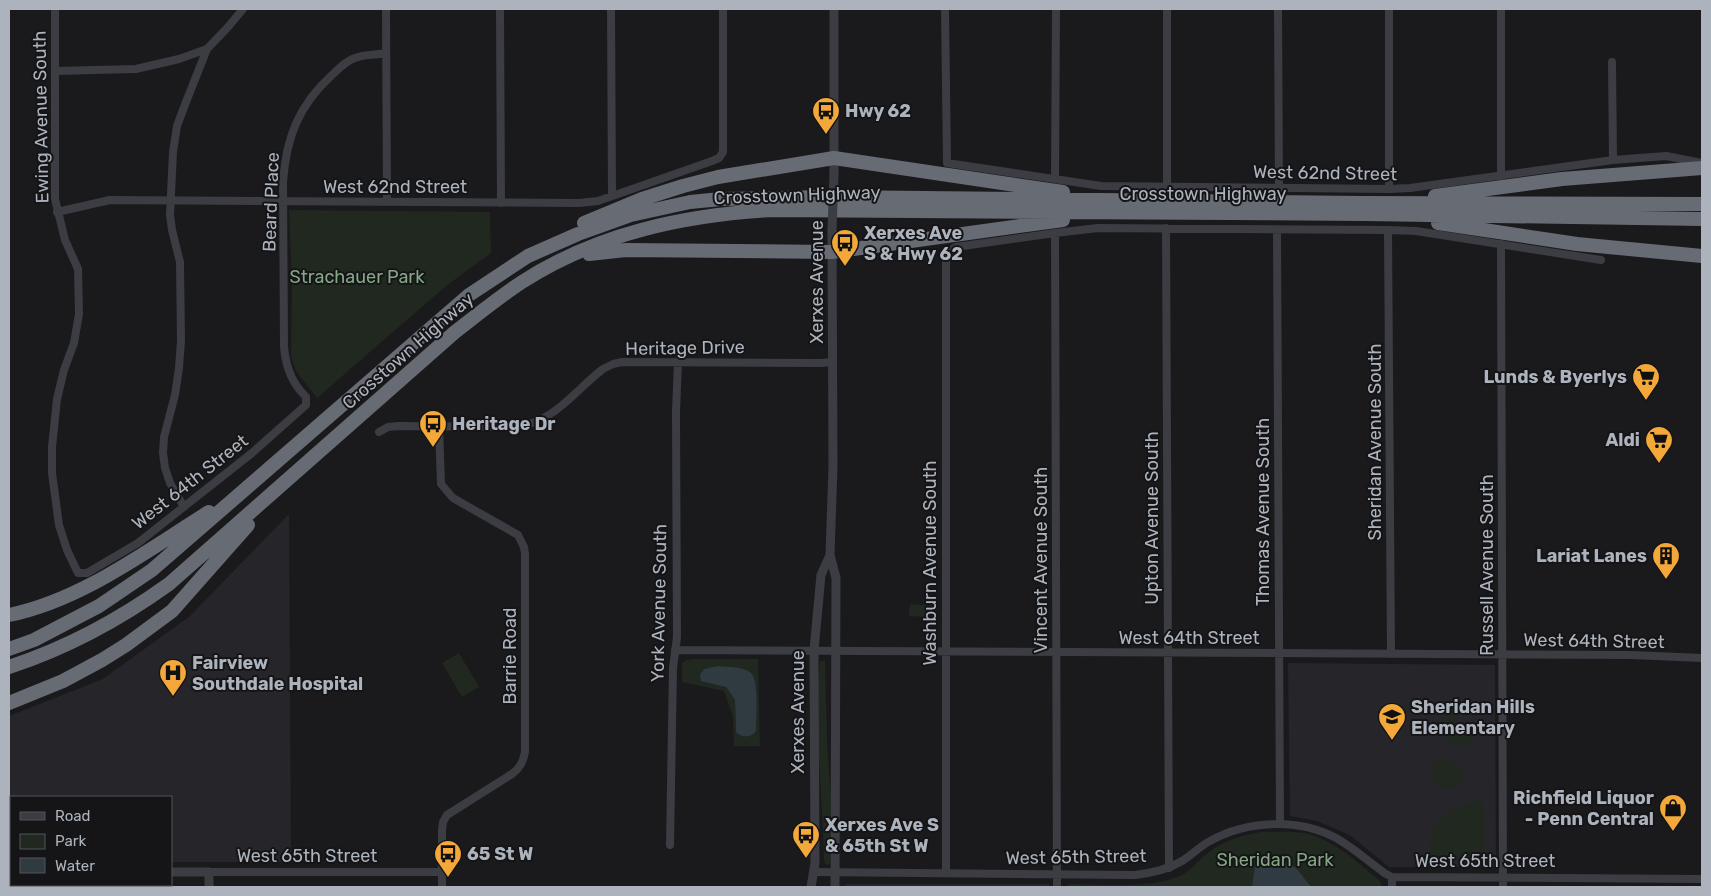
<svg xmlns="http://www.w3.org/2000/svg" width="1711" height="896" viewBox="0 0 1711 896" font-family="Rubik,sans-serif">
  <rect width="100%" height="100%" fill="#1a1a1d"/>
  <path fill="#26262a" d="M289,514l2,348h-120v-65h-160v48l-2,-1v-128l94,-37 87,-63z
    M1288,663l207,2 1,202h-107l-37,-30 -9,-5 -26,-11 -27,-5z
    M846,884h203v3h-204z"/>
  <path fill="#202820" fill-rule="evenodd" d="M289,210l201,2 1,41 -45,33 -129,112 -21,-27 -5,-15 1,-74z
    M910,604l16,1 -1,12 -16,-1z
    M459,653l20,34 -17,10 -20,-34z
    M694,659h64l2,87h-26l-1,-29 -9,-26 -42,-9v-19l5,-3zM718,666c10,1 23,0 32,6 10,6 6,46 6,59l-20,1 -1,-32 -9,-13 -22,-18z
    M820,661h5l2,81 4,58 -1,63 -2,2 -3,-1 -1,-4c-1,-66 -11,-133 -4,-199z
    M1447,716h11v15h10l5,7v5l-3,2 -23,-1z
    M1447,758l12,12h7l-7,17 -15,2 -13,-7v-14l9,-9z
    M1484,801v53l-5,4 -50,-1c1,-6 1,-14 2,-20 5,-23 32,-33 53,-36z
    M1261,832c14,0 29,-1 43,1 29,6 53,29 75,47l3,6 -314,1v-3c33,0 89,6 117,-11 8,-5 13,-12 20,-18 17,-14 35,-19 56,-23z"/>
  <path fill="#2f3b41" d="M718,666c10,1 23,0 32,6 10,6 6,46 6,59 -5,7 -14,7 -20,1l-1,-32 -9,-13 -25,-6 -1,-6 4,-6z
    M1267,854l9,7 13,2 8,6 14,18h-59l3,-21 2,-8z"/>
  <g fill="none" stroke-linecap="round" stroke-linejoin="round">
    <path stroke="#3b3d42" stroke-width="8" d="M55,9v190l10,41 13,29 1,45 -5,29 -10,27 -7,29 -5,48v26l7,52 8,25 11,23h9l51,-30 114,-90 54,-48v-8c-14,-14 -20,-29 -22,-50l-1,-165c3,-43 15,-76 48,-106 7,-7 15,-15 24,-18 9,-4 22,-3 31,-5
      M386,9l1,192
      M500,9l1,194
      M611,9l1,187
      M945,9l2,154 154,23 288,3 21,-1 203,-28 53,-4 36,7
      M1278,9l1,178
      M1389,9v180
      M1501,9v167
      M1612,62l1,98
      M55,71l81,-2 43,-10 28,-10
      M1055,179l1,-170
      M1167,186v-177
      M57,212l53,-12 469,3 19,-2 114,-40 7,-3 4,-6v-143
      M1166,228l3,640
      M1277,230l3,594
      M1388,230l3,424
      M1055,233l2,654
      M1501,244l2,643
      M439,426l2,58 12,14 65,37 6,12 1,7v198c-2,10 -5,16 -13,22l-65,41 -4,7 -1,8v57
      M379,432l9,-5 11,-1 117,1c40,-6 57,-35 87,-58l10,-5 9,-2 199,1 12,-1
      M184,507l-14,-24 -5,-15 -2,-15 1,-16 11,-42 4,-27 2,-27 -1,-79 -8,-32 -2,-15 3,-63 4,-26 9,-24 21,-53 21,-22 15,-18
      M675,650l956,5 71,3
      M670,845l3,-177 4,-31 -1,-225 2,-51
      M209,872h233
      M814,872l321,3c17,-2 32,-5 47,-14 10,-6 18,-15 28,-20 37,-21 88,-23 126,-3 18,10 33,24 50,36l6,3 310,2
      M946,874v-621l10,-6 99,-14 43,-5 290,2 28,1 185,29
      M1392,877v10"/>
    <path stroke="#3b3d42" stroke-width="9" d="M834,9v164
      M832,231l1,235 -3,89 6,23 -1,309
      M9,852l2,1
      M171,872h38v15
      M811,887l4,-24 -1,-213 7,-75 9,-20"/>
    <path stroke="#676b73" stroke-width="14" d="M1435,196l127,-17 140,-11
      M584,223l58,-24 41,-13 35,-9 116,-19 229,34
      M1438,223l139,21 125,12
      M589,254l37,-4 206,2 231,-32
      M9,615c73,-15 137,-64 200,-103
      M9,649l25,-9 65,-34 53,-36 317,-275 59,-39 50,-22 53,-19 59,-13 31,-3 109,-2 532,6 340,1
      M9,667c58,-19 110,-47 160,-83l286,-252c22,-17 44,-35 67,-50 76,-49 163,-67 251,-72l592,4 337,5
      M9,703l54,-22 39,-21 24,-15 46,-34 76,-86"/>
    <path stroke="#3b3d42" stroke-width="9" d="M832,231l2,-58"/>
  </g>
  <defs>
    <symbol id="bus-pin" viewBox="-11 -11 22 30"><path d="M0 17L-7.5 6A9.5 9.5 0 1 1 7.5 6Z" fill="#f4a83a" stroke="#151518"/><path d="M-5-6H5V4H4V6H2V4H-2V6H-4V4H-5ZM-3.5-4V0h7V-4ZM-3.5 1.2v1.5H-2V1.2ZM2 1.2v1.5H3.5V1.2Z" fill="#111"/></symbol>
    <symbol id="supermarket-pin" viewBox="-11 -11 22 30"><path d="M0 17L-7.5 6A9.5 9.5 0 1 1 7.5 6Z" fill="#f4a83a" stroke="#151518"/><path d="M-6-5.5h2.5l.6 2H6L4.5 2H-2.5L-4.4-4H-6ZM-1.5 3.2a1.3 1.3 0 1 0 .1 0ZM3 3.2a1.3 1.3 0 1 0 .1 0Z" fill="#111"/></symbol>
    <symbol id="building-pin" viewBox="-11 -11 22 30"><path d="M0 17L-7.5 6A9.5 9.5 0 1 1 7.5 6Z" fill="#f4a83a" stroke="#151518"/><path d="M-4-6H4V6H1V3H-1V6H-4ZM-2.5-4.3h1.7v1.8h-1.7ZM.8-4.3h1.7v1.8H.8ZM-2.5-1h1.7V.8h-1.7ZM.8-1h1.7V.8H.8Z" fill="#111"/></symbol>
    <symbol id="hospital-pin" viewBox="-11 -11 22 30"><path d="M0 17L-7.5 6A9.5 9.5 0 1 1 7.5 6Z" fill="#f4a83a" stroke="#151518"/><path d="M-5-5h3v3.5h4V-5h3V5h-3V1.5h-4V5h-3Z" fill="#111"/></symbol>
    <symbol id="school-pin" viewBox="-11 -11 22 30"><path d="M0 17L-7.5 6A9.5 9.5 0 1 1 7.5 6Z" fill="#f4a83a" stroke="#151518"/><path d="M0-5L7-2L0 1L-7-2ZM-4 1L0 2.5L4 1V4Q0 6-4 4Z" fill="#111"/></symbol>
    <symbol id="shop-pin" viewBox="-11 -11 22 30"><path d="M0 17L-7.5 6A9.5 9.5 0 1 1 7.5 6Z" fill="#f4a83a" stroke="#151518"/><path d="M-5-2.5h2.3a2.7 3.5 0 0 1 5.4 0H5L5.5 6h-11ZM-1.5-2.5h3a1.5 2.3 0 0 0-3 0Z" fill="#111"/></symbol>
  </defs>
  <g fill-rule="evenodd">
    <use href="#bus-pin" x="810" y="95" width="32" height="43"/>
    <use href="#bus-pin" x="829" y="227" width="32" height="43"/>
    <use href="#supermarket-pin" x="1630" y="361" width="32" height="43"/>
    <use href="#bus-pin" x="417" y="408" width="32" height="43"/>
    <use href="#supermarket-pin" x="1643" y="424" width="32" height="43"/>
    <use href="#building-pin" x="1650" y="540" width="32" height="43"/>
    <use href="#hospital-pin" x="157" y="657" width="32" height="43"/>
    <use href="#school-pin" x="1376" y="701" width="32" height="43"/>
    <use href="#shop-pin" x="1657" y="792" width="32" height="43"/>
    <use href="#bus-pin" x="790" y="819" width="32" height="43"/>
    <use href="#bus-pin" x="432" y="838" width="32" height="43"/>
  </g>
  <g text-anchor="middle" dominant-baseline="central" stroke-width="4" stroke-linejoin="round" paint-order="stroke">
    <g font-size="18" font-weight="bold" fill="#adb3bc" stroke="#151518" text-anchor="start">
      <text x="845" y="111">Hwy 62</text>
      <text x="864" y="233">Xerxes Ave<tspan x="864" dy="21">S &amp; Hwy 62</tspan></text>
      <text x="1627" y="377" text-anchor="end">Lunds &amp; Byerlys</text>
      <text x="452" y="424">Heritage Dr</text>
      <text x="1640" y="440" text-anchor="end">Aldi</text>
      <text x="1647" y="556" text-anchor="end">Lariat Lanes</text>
      <text x="192" y="663">Fairview<tspan x="192" dy="21">Southdale Hospital</tspan></text>
      <text x="1411" y="707">Sheridan Hills<tspan x="1411" dy="21">Elementary</tspan></text>
      <text x="1654" y="798" text-anchor="end">Richfield Liquor<tspan x="1654" dy="21">- Penn Central</tspan></text>
      <text x="825" y="825">Xerxes Ave S<tspan x="825" dy="21">&amp; 65th St W</tspan></text>
      <text x="467" y="854">65 St W</text>
    </g>
    <g font-size="18" fill="#adb3bc" stroke="#151518">
      <text transform="translate(41 117) rotate(-91)">Ewing Avenue South</text>
      <text transform="translate(1325 173) rotate(1)">West 62nd Street</text>
      <text x="395" y="187">West 62nd Street</text>
      <text x="1203" y="194">Crosstown Highway</text>
      <text transform="translate(797 195) rotate(-2)">Crosstown Highway</text>
      <text transform="translate(271 202) rotate(-88)">Beard Place</text>
      <text transform="translate(817 282) rotate(-90)">Xerxes Avenue</text>
      <text transform="translate(685 348) rotate(-1)">Heritage Drive</text>
      <text transform="translate(408 351) rotate(-41)">Crosstown Highway</text>
      <text transform="translate(1375 442) rotate(-90)">Sheridan Avenue South</text>
      <text transform="translate(190 482) rotate(-38)">West 64th Street</text>
      <text transform="translate(1263 512) rotate(-90)">Thomas Avenue South</text>
      <text transform="translate(1152 518) rotate(-90)">Upton Avenue South</text>
      <text transform="translate(1041 560) rotate(-90)">Vincent Avenue South</text>
      <text transform="translate(930 563) rotate(-90)">Washburn Avenue South</text>
      <text transform="translate(1487 565) rotate(-90)">Russell Avenue South</text>
      <text transform="translate(659 603) rotate(-89)">York Avenue South</text>
      <text x="1189" y="638">West 64th Street</text>
      <text transform="translate(1594 641) rotate(1)">West 64th Street</text>
      <text transform="translate(510 656) rotate(-90)">Barrie Road</text>
      <text transform="translate(798 712) rotate(-90)">Xerxes Avenue</text>
      <text x="307" y="856">West 65th Street</text>
      <text transform="translate(1076 857) rotate(-1)">West 65th Street</text>
      <text x="1485" y="861">West 65th Street</text>
    </g>
    <g font-size="18" fill="#84a784" stroke="#151518">
      <text x="357" y="277">Strachauer Park</text>
      <text x="1275" y="860">Sheridan Park</text>
    </g>
  </g>
  <rect width="1711" height="896" fill="none" stroke="#adb3bc" stroke-width="20"/>
  <rect x="10" y="796" width="162" height="90" fill="#151518" stroke="#52545a"/>
  <rect x="20" y="812" width="25" height="8" fill="#3b3d42" stroke="#52545a"/>
  <text x="55" y="821" font-size="15" fill="#adb3bc">Road</text>
  <rect x="20" y="834" width="25" height="15" fill="#202820" stroke="#52545a"/>
  <text x="55" y="846" font-size="15" fill="#adb3bc">Park</text>
  <rect x="20" y="858" width="25" height="15" fill="#2f3b41" stroke="#52545a"/>
  <text x="55" y="871" font-size="15" fill="#adb3bc">Water</text>
</svg>
